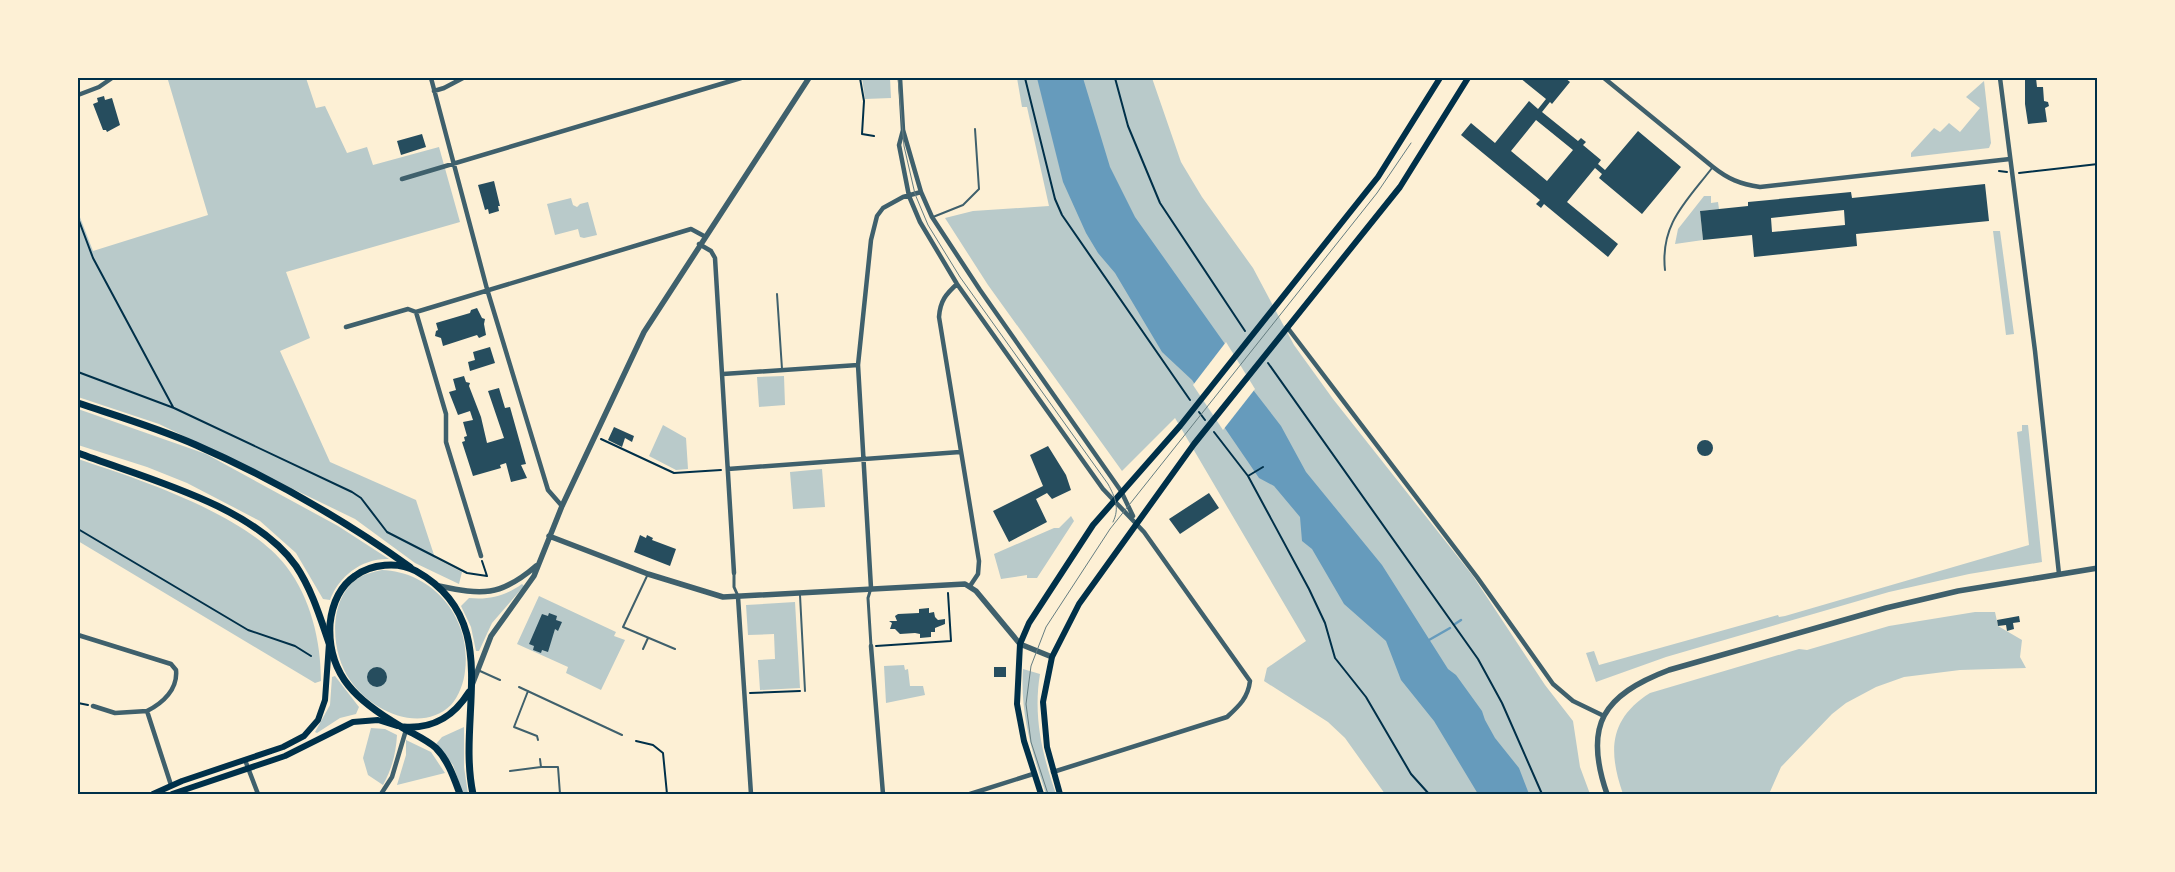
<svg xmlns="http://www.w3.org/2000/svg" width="2175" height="872" viewBox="0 0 2175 872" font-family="'Sofia Sans Condensed',sans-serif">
  <rect width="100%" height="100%" fill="#fdf0d5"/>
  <path fill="#b9caca" d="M175,78h112l1,2 18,-2 10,30 9,-2 22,47 20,-6 6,18 66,-18 21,75 -174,50 24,66 -30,13 50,111 86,38 19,58 27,14 -3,12 -44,-21 -60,-44 -196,-95 -81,-27v-185l15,39 115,-36 -40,-135z
    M862,78h28l1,20 -26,1z
    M1017,78h135l29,84 21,35 51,71 41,77 39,54 140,177 72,109 28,36 7,46 10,27h-205l-40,-56 -17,-16 -64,-41 3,-13 39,-27 -131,-223 -53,53 -134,-186 -43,-67 28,-7 76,-5 -22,-99h-5z
    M1984,81l7,62 -2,5 -78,9v-4l23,-25 6,4 9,-9 11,9 20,-24 -14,-11z
    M1704,196h7v7l7,-1 1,7 -19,2 3,29 -28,4 3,-15z
    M571,198l2,7 4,2 3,-3 8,-2 9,33 -13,3 -4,-1 -2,-8 -23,6 -8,-31z
    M1993,231h7l14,103 -8,1z
    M784,376l1,29 -26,2 -2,-30z
    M78,409l128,45 132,72 51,33c-27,-1 -50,17 -59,41l-7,-1 -27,-46 -36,-32 -73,-38 -40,-16 -69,-22z
    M663,425l23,13 2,31 -12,1 -27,-14z
    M2022,425h6l14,137 -73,12 -80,18 -223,65 -70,25 -10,-29 8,-2 5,14 179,-50 1,2 6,-1 244,-71 -12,-113 5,-1z
    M78,459c60,20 168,55 208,107 25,32 35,76 35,115l-6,2 -237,-142z
    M822,469l3,38 -32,2 -3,-37z
    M1071,516l3,5 -37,57h-10v-3l-26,4 -7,-25 60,-26h5z
    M382,570c52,2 90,49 83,101 -1,11 -6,25 -14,34 -31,30 -81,5 -101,-25 -19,-27 -23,-79 7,-101 7,-5 16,-7 25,-9z
    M522,584l2,2 -32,37 -13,28h-3l-5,-24 -10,-21 8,-8c20,2 36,-2 53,-14z
    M539,596l77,36 -2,4 11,4 -24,50 -35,-17 2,-6 -51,-23z
    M795,602l5,86 -40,2 -2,-30 17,-1 -1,-25 -26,1 -2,-30z
    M1975,612h20l3,14 24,14 -2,17 6,11 -66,2 -56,7 -28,10 -30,16 -14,11 -51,53 -12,27h-146c-15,-43 -14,-75 27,-101l149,-44 8,1 82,-24z
    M904,665l1,5 3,-1 2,17h13l2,9 -39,8 -2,-37z
    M1023,669l17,5c-7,42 2,80 16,120h-10c-14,-42 -26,-80 -23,-125z
    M335,676l24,31 -3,7 -16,4 -23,15 -2,-1 15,-27 2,-28z
    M464,727v40l4,27h-5l-10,-29 -17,-21 6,-7z
    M371,728l14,1 12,6c-1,18 -5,34 -14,50l-15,-10 -5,-17z
    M406,740l25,12 14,21 -48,12 9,-30z"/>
  <path fill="#669bbc" d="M1037,78h46l27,89 25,50 90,127 15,29 41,53 25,46 76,93 66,104 8,6 26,36 3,9 10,18 24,30 10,26h-51l-44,-73 -33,-41 -15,-39 -42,-37 -32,-55 -10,-8 -2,-24 -26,-31 -15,-8 -67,-98 -30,-28 -47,-79 -17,-20 -12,-20 -23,-51z"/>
  <path fill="#fdf0d5" d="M1226,342l29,47 -32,41 -30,-45z"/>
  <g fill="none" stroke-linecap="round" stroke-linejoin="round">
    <path stroke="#669bbc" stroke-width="2.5" d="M1455,624l6,-4
      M1429,640l21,-12"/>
  </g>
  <path fill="#264d5e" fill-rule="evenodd" d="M1520,78h45l5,4 -18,22 -2,-2 -8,10 36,29 3,-3 5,4 -3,3 18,15 -3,4 7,6 33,-39 43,36 -39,47 -43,-36 3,-4 -7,-6 -28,34 51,42 -10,13 -64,-53 -3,4 -5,-4 4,-4 -79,-65 10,-12 24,20 34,-42 9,8 8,-10zM1536,120l37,30 -26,31 -36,-30z
    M2025,78h11l1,9h6l1,14 4,1 1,4 -4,2 2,14 -19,2 -3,-20z
    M104,96l1,4 7,-2 8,27 -13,7 -1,-2h-3l-10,-26 5,-2 -1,-4z
    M422,134l4,13 -25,8 -4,-14z
    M494,181l6,25h-2l1,5 -10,3 -1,-5 -3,1 -7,-25z
    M1985,184l4,37 -133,13 1,12 -103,11 -2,-22 -49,5 -3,-29 48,-5v-4l103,-10 1,6zM1844,210l1,15 -73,7 -1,-14z
    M477,308l5,10 3,1 -1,5 2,11 -7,3 -2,-3 -34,11 -2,-8 -6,-2 1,-5 2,-1 -2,-7 34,-10 1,-3z
    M490,347l5,16 -25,8 -2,-9 7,-2 -2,-8z
    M464,376l2,6 4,1 -1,3 12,31 6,26 17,-5 -16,-47 11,-3 6,20 5,-1 16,57 -5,1 6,13 -16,4 -5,-19 -6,2 1,3 -28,8 -11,-34 3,-1 -1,-4 3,-1 -4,-14 10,-2 -3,-9 -12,4 -9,-23 7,-2 -3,-11z
    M614,427l20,9 -2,6 -7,-4 -3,9 -14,-7z
    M1697 448a8 8 0 1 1 16 0a8 8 0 1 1-16 0Z
    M1048,446l18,29 5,15 -19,9 -5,-6 -11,6 11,23 -38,20 -16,-31 50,-25 -13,-31z
    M1209,493l10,15 -39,26 -11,-15z
    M640,535l6,3 1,-3 6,3 -1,2 24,9 -6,17 -36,-14z
    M929,608v5l5,-1 1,5 3,3 7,-1v5l-10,4v4h-4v5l-11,1v-4l-5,-1 -15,1 -5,-5h-5l2,-6 -3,-2h8l-2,-5 3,-2 21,-1v-4z
    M549,613l8,3 -1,4 6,2 -4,9 -3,-2 -7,23 -6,-2 -1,3 -8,-3 1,-4 -5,-2 13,-30 6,2z
    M2019,616l1,6 -7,1 1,6 -7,2 -1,-6 -8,1 -1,-6z
    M367 677a10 10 0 1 1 20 0a10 10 0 1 1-20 0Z
    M994,667h12v10h-12z"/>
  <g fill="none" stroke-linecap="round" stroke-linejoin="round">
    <path stroke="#003049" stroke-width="2" d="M860,78l4,23 -2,33 12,2
      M1025,78l30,121 7,16 128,185
      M1115,78l13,48 32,77 85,128
      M1999,171l8,1
      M2019,173l79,-9
      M78,218l15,40 80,149
      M1268,363l210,296 24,44 40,91
      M78,372l96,36 178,84 9,6 26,34 80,41 20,3 -5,-15
      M1199,412l6,8
      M1214,432l34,44 61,113 16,34 10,35 31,39 45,77 18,20
      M601,439l73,34 47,-3
      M1248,476l15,-9
      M78,529l170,101 47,16 16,10
      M876,646l75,-5 -3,-48
      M750,693l50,-2
      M78,703l10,2
      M636,741l17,4 10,8 4,41"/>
    <path stroke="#3f606c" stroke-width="2" d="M933,217l30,-12 16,-16 -4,-60
      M1665,270c-5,-46 21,-68 47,-102
      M777,294l5,75
      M647,576l-24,51 52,22
      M800,595l5,96
      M643,649l5,-11
      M480,671l20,9
      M519,687l103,48
      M528,691l-14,36 23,9 1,4
      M540,759l1,8h17l2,27
      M510,771l31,-4"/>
    <path stroke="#3f606c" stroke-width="3" d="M734,573v14l4,9
      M871,588l-3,10 3,48"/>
    <path stroke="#3f606c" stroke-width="4.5" d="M431,78l56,211 61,201 14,16
      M900,78l3,52 18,62 11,25 48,73 141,201 12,25
      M1604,78l109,89c15,12 27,17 47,20l250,-28
      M2000,78l35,273 24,223
      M434,91l10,-3 19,-10
      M78,95l21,-8 13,-9
      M903,130l-4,15 10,51 11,26 37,62 146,205 41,43 106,149c-2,17 -11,25 -23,36l-174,55
      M402,179l339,-101
      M699,244l12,7 4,7 19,315
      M957,284c-11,10 -17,17 -18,33l40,244 -1,13 -8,12
      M416,312l30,102v28l35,114
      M346,327l62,-18 8,3 275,-83 13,7
      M1287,327l190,250 76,107 20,17 31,15
      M723,374l135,-9
      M728,469l232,-17
      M871,588l-13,-223 13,-125 6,-24 6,-8 20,-11 18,-5
      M738,597l13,197
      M78,635l93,29 5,6c2,19 -13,33 -29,41l24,74
      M871,646l12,148
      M93,706l22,7 32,-2
      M245,760l13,34
      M381,794l11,-17 14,-47
      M970,794l63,-20"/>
    <path stroke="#3f606c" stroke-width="5.5" d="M549,536l99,38 75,23 242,-13 11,7 44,53 32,13
      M439,586c43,9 61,11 97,-20
      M472,685l19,-49 43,-60 28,-70 82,-174 165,-254
      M1607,794c-24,-69 -4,-99 62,-124l217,-62 72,-17 140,-23"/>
    <path stroke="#003049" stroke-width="6" d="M153,794l29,-13 101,-34 21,-11 14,-16 7,-20 4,-57
      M172,794l113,-38 68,-34 25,-2 19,6
      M1041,794l-17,-53 -7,-37 3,-60 9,-21 64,-98 87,-99 198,-249 62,-99
      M1060,794l-13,-47 -4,-45 9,-45 27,-53 115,-160 206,-257 68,-109"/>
    <path stroke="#003049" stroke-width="7" d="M404,727c30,2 50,-11 65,-35
      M460,794c-6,-16 -12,-34 -24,-46 -10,-9 -25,-15 -36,-22 -41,-24 -73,-50 -70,-102 2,-19 9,-37 25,-48 16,-12 43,-15 61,-5 89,50 40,143 57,223"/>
    <path stroke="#003049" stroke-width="7" d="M78,403c39,13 80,25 118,42 75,33 147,74 214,122
      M78,453c66,25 175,52 218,113 16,24 24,51 33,77"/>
    <path stroke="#657d81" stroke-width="1" d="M898,78l6,68 11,48 13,31 32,52 148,207c7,13 12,24 5,38
      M1048,794l-17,-52 -5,-38 5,-38 15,-39 64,-98 267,-336 34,-50"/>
  </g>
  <rect width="2175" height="872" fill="none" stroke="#fdf0d5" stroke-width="158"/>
  <rect x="79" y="79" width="2017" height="714" fill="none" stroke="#003049" stroke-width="2"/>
</svg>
